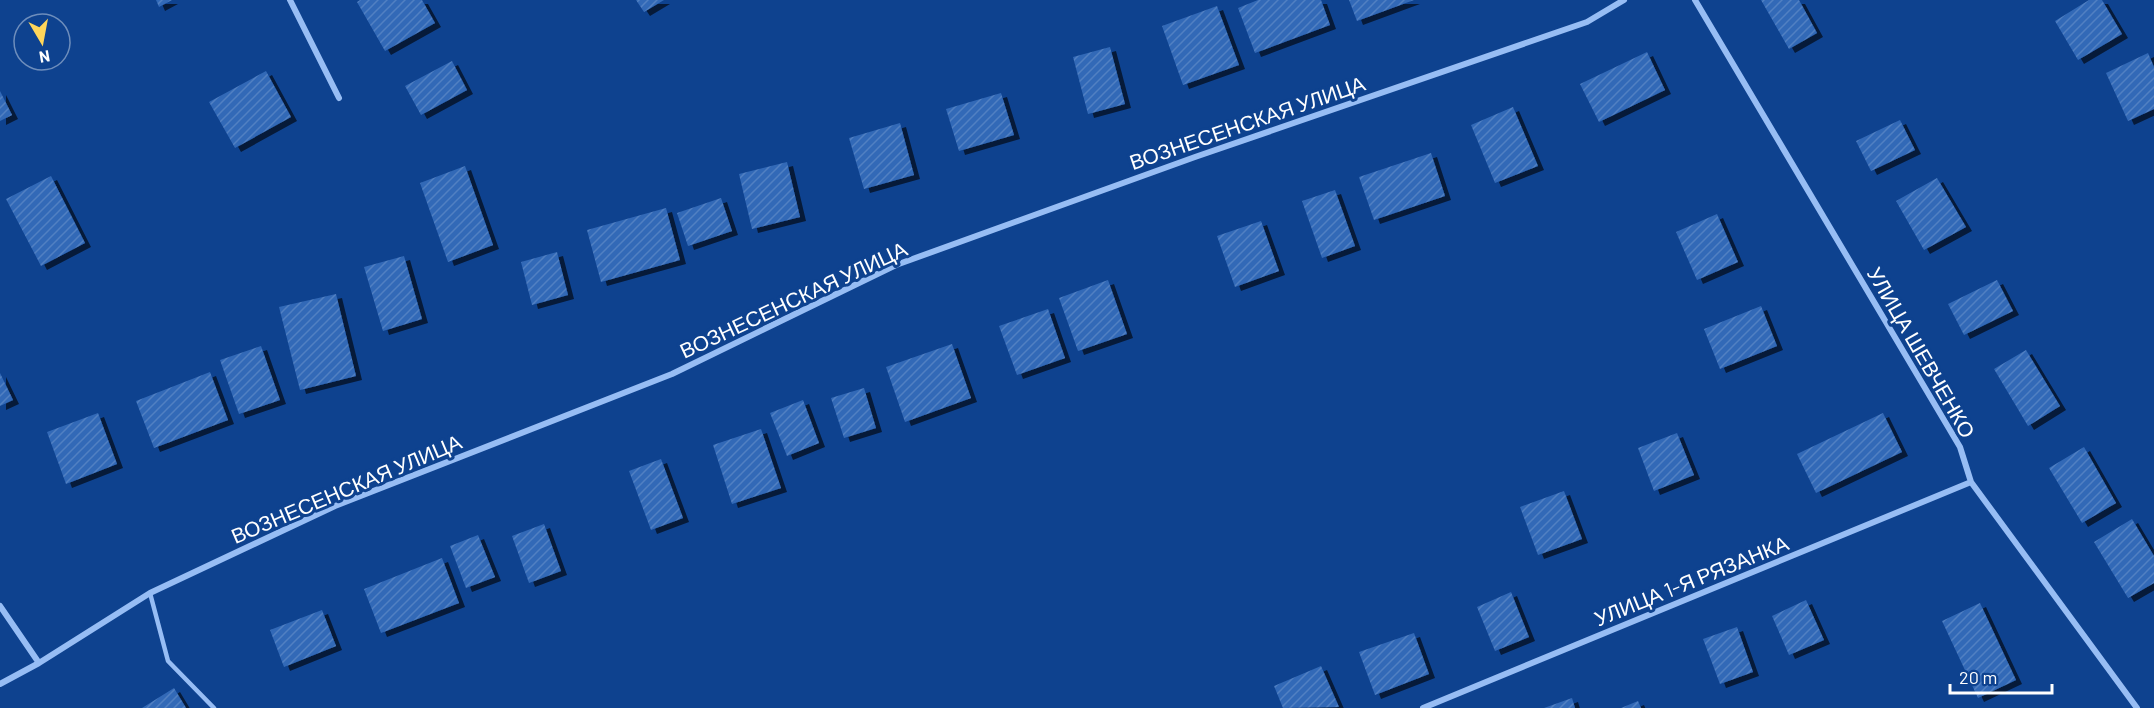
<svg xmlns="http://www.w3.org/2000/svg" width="2154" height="708" viewBox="0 0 2154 708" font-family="Barlow,sans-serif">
  <defs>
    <pattern id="building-hatch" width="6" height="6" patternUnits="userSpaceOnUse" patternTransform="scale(1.5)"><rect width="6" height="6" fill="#3269b7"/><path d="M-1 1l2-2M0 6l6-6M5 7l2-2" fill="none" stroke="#5180c2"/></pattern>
    <filter id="shadow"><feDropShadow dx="6" dy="4" stdDeviation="0" flood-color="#0009"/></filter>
  </defs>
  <rect width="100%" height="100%" fill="#0e428f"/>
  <path fill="url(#building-hatch)" filter="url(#shadow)" d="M156,0h16l-13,7z
    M360,0h62l13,23 -50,28 -28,-49z
    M636,0h28l-20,12z
    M1258,0h63l9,25 -75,28 -17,-45z
    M1349,0h65l-57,21z
    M1761,0h38l18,33 -28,16z
    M2089,0h13l20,34 -44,26 -23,-39z
    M1217,6l22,59 -56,20 -21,-59z
    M1110,47l15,57 -37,10 -15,-57z
    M1647,52l18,38 -66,32 -19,-38z
    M2148,53l6,14v42l-26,12 -22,-48z
    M452,61l15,29 -46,25 -16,-29z
    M266,71l25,46 -56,31 -26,-46z
    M0,91l12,24 -12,6z
    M1001,93l13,42 -55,16 -13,-42z
    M1513,107l25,59 -43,17 -24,-58z
    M1900,120l15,30 -44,21 -15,-30z
    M900,123l14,52 -50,14 -15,-51z
    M1431,153l14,43 -71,24 -15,-43z
    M787,162l13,55 -48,12 -13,-55z
    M465,166l28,79 -45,17 -28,-79z
    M51,176l34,67 -44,23 -35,-67z
    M1937,178l29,49 -42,23 -28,-49z
    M1335,190l20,56 -33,12 -20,-57z
    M721,198l11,33 -44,15 -11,-33z
    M666,208l14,52 -79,22 -14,-52z
    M1717,214l21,48 -41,18 -21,-48z
    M1261,221l18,50 -44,16 -18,-51z
    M557,252l11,43 -36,10 -11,-43z
    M404,256l18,63 -39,12 -19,-64z
    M1108,280l19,54 -49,17 -19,-53z
    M1997,280l16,31 -49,24 -16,-31z
    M336,294l20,82 -56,14 -21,-83z
    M1761,306l16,40 -57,23 -16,-40z
    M1048,309l17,49 -48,17 -18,-49z
    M952,344l19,54 -66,24 -19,-55z
    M261,346l19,54 -41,14 -19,-54z
    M2026,350l34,56 -32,20 -34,-57z
    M210,372l18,48 -74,28 -18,-47z
    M0,373l13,27 -13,6z
    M864,388l12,40 -32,10 -13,-40z
    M803,400l16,43 -32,13 -17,-43z
    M98,413l19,51 -51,20 -19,-52z
    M1883,413l19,39 -86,41 -19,-39z
    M761,429l20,59 -49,16 -19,-59z
    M1677,433l17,42 -40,16 -16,-43z
    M2084,447l32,56 -34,20 -33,-55z
    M661,459l22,59 -32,12 -22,-59z
    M1564,491l18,48 -44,16 -18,-48z
    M2132,519l22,37v27l-26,15 -34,-56z
    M544,524l17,47 -32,12 -17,-47z
    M478,535l17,42 -29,11 -16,-42z
    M442,558l17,45 -78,30 -17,-44z
    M1511,592l18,45 -34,14 -18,-44z
    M1806,600l18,40 -35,15 -17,-39z
    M1980,603l36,77 -38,18 -36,-77z
    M322,610l14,36 -52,21 -14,-37z
    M1737,627l16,45 -33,12 -17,-45z
    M1414,633l15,41 -54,21 -16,-43z
    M1321,666l18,41 -56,1 -9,-22z
    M174,688l12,20h-44z
    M1572,698l3,10h-31z
    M1638,701l3,7h-20z"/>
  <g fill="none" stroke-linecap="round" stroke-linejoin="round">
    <path stroke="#97bdf4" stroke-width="4.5" d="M150,593l18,68 46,47"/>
    <path stroke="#97bdf4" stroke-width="6" d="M290,0l49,98
      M1695,0l265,447 11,35 166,226
      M0,606l39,57
      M0,684l39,-21 111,-70 185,-87 337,-132 224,-109 299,-108 392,-135 37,-22
      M1423,708l548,-226"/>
  </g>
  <g text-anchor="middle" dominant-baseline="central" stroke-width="6" stroke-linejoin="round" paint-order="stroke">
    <g font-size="21" fill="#fff" stroke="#0e428f">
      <text transform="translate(1247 122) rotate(-19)">ВОЗНЕСЕНСКАЯ УЛИЦА</text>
      <text transform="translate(793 299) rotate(-25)">ВОЗНЕСЕНСКАЯ УЛИЦА</text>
      <text transform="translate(1922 352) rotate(60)">УЛИЦА ШЕВЧЕНКО</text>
      <text transform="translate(346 488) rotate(-23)">ВОЗНЕСЕНСКАЯ УЛИЦА</text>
      <text transform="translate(1691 580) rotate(-22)">УЛИЦА 1-Я РЯЗАНКА</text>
    </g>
  </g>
  <g transform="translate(42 42) rotate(170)"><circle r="28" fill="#0e428f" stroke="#6e8ebc" stroke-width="1.5"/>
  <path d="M0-4.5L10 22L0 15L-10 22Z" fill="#ffd65a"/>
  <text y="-9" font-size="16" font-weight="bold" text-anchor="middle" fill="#ffffff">N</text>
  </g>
  <path d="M1950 684v9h102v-9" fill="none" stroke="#ffffff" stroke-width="3"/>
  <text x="1959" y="684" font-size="18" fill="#ffffff" stroke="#0e428f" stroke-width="4.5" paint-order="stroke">20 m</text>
</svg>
